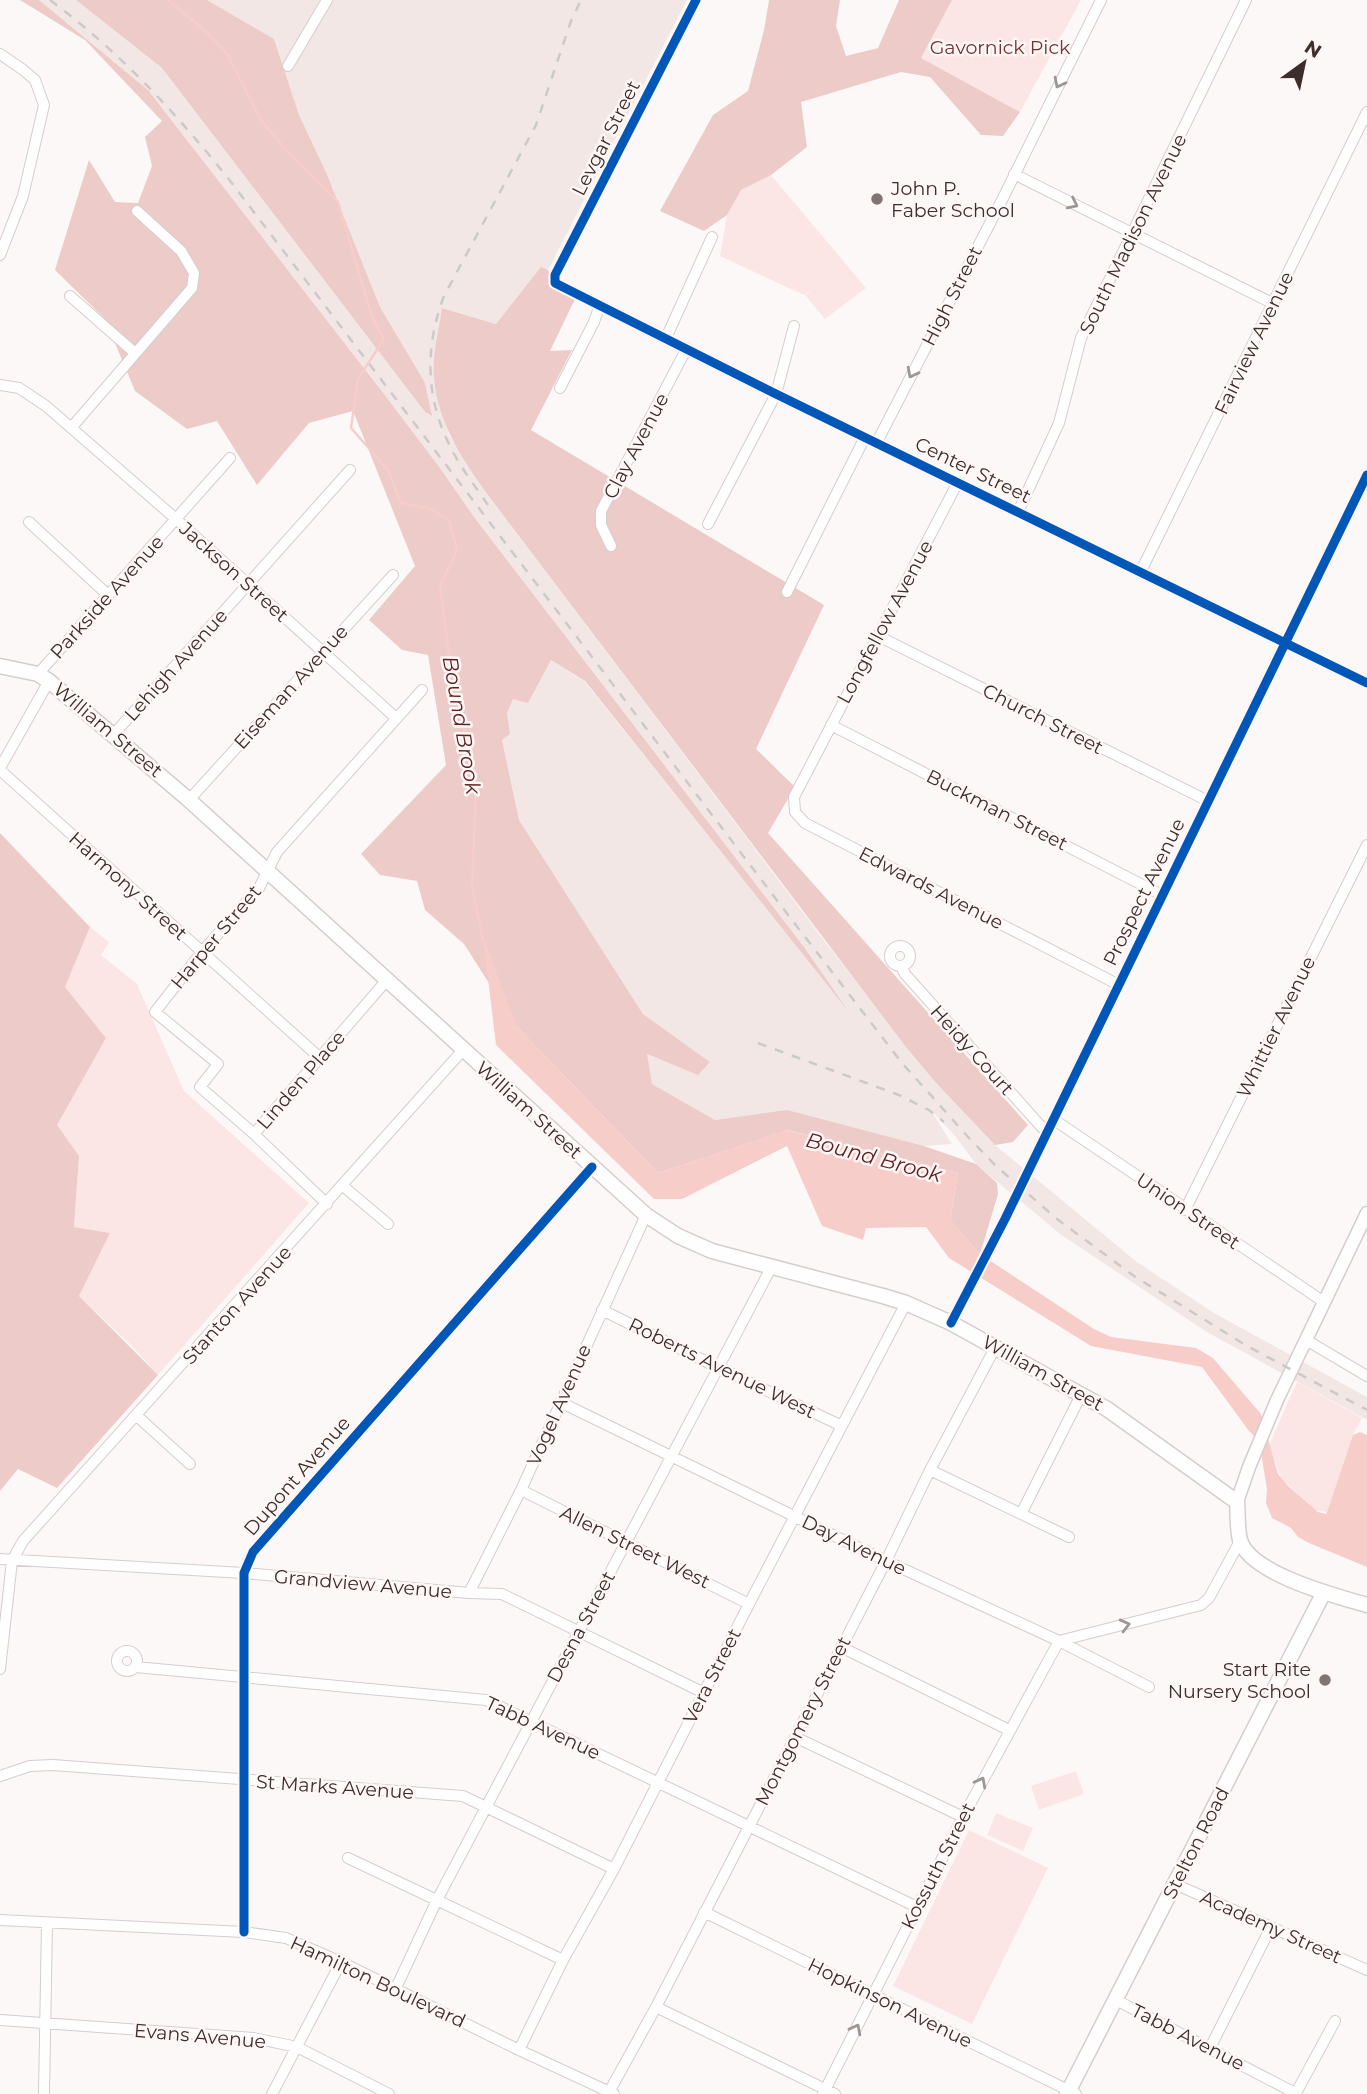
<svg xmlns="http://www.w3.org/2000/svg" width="1367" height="2094" viewBox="0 0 1367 2094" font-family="Montserrat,sans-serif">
  <rect width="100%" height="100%" fill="#fdf8f8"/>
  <path fill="#f3e7e6" d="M39,0h37l86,68 263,344 6,4 -6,-31 -45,-78 -54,-135 -27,-57 -25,-76 -67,-39h480l-139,270 -7,-2 -45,56 -53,-16 -6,87 12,40 45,68 332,440 111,141 58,61 142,117 77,51 153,84v23l-162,-89 -145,-97 -84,-70 -21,-28 -25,-27 22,35 -28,2 -137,-35 -72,9 -63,-36 -6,-30 51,20 13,-12 -67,-48 -124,-194 -17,-80 8,-6 -3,-21 6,-14 15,3 23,-42 33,21 257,320 -37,-54 -330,-430 -34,-49 -56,-74 -236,-304z"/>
  <path fill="#fbe6e5" d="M952,0h129l-61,112 -99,-54z
    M771,175l95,113 -41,31 -20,-24 12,-10 -13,10 -84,-39 7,-41 14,-25z
    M90,927l19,15 -8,13 36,29 47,107 125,112 -151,172 -26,-29 -53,-50 31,-63 -36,-6 5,-71 -23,-31 50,-87 -41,-51z
    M1297,1382l65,36 -9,17 -26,77 -14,-2 -32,-32 -12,-33z
    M1076,1771l8,23 -45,16 -8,-24z
    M996,1813l37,15 -10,23 -36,-16z
    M969,1830l79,38 -76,156 -79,-38z"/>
  <path fill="#eccbc8" d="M20,0h19l109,90 236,304 56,74 34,49 330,430 45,65 -264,-331 -34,-21 -23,43 -15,-4 -6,14 3,21 -8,6 17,80 124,194 67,48 -12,13 -51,-21 5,30 63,36 72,-10 137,36 52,18 21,19 1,11 -18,60 -30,-34 8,-47 -171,-43 -129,43 -141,-146 -53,-83 -39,-34 -8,-29 -37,-6 -19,-21 85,-89 -18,-110 -26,-5 -33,-30 46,-54 -62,-155 -44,12 -52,62 -40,-64 -30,8 -52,-38 -30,-72 -50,-49 34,-110 26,42 23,1 14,-37 -7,-29 17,-16 -77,-81z
    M76,0h131l67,39 25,76 27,57 54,135 45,76 7,33 -7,-4 -263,-344z
    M769,0h71l-4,26 10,30 32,-8 21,-48h53l-31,58 99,54 -17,24 -22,-1 -51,-58 -29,-5 -100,30 6,45 -36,28 -30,15 -14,25 -23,16 -44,-20 53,-96 35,-24 16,-61z
    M541,267l7,3 8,16 19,13 -25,52 22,-1 -41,80 293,175 -68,144 39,38 -27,46 260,292 -15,17 -18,3 -58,-61 -31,-37 -412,-544c-28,-38 -56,-77 -60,-125 -2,-23 5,-48 8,-70l54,16z
    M0,833l90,94 -25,60 41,51 -49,87 22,31 -5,71 36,6 -31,63 79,79 -101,113 -39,-19 -18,22z"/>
  <path fill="#f7cdca" d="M483,937l34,90 141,146 128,-43 172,43 -8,47 30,34 114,75 17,8 85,11 17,10 48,56 17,60 11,13 29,25 8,2 1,-2 26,-77 7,-3 7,3v132l-58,-24 -11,-6 -7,-9 -19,-10 -6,-15 1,-14 -8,-48 -10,-10 -47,-64 -111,-21 -142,-88 -23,-31 -60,1 -3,12 -41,-14 -35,-80 -105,53h-28l-158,-154z"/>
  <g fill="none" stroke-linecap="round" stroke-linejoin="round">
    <path stroke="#f7cdca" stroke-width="2.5" d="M168,0l41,34 18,20 34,66 26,31 51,51 35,118 11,19 -26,40 -7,49 37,42 13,33 27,5 21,12 8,30 -17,37 9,68 27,133 -4,98 11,54"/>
    <defs>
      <path id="minor" d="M696,0l-141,275v8l221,111 591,289
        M0,54l22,15 13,11 9,25 -21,91 -23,59
        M288,66l39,-66
        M1014,174l260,130
        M70,296l65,57
        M666,338l46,-101
        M0,385l19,3 27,18 130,113 220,199
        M560,388l34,-66 6,-17
        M71,428l121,-140 2,-15 -13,-22 -44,-40
        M877,442l126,-244 98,-198
        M958,482l-164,315 1,15 10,11 314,162
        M1018,512l41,-89 22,-85 165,-338
        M29,522l79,73
        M708,524l68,-130 18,-68
        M611,546l-10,-21v-14l86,-163
        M1140,573l227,-461
        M787,592l78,-155
        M878,636l330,165
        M38,674l192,-216
        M831,725l331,170
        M114,734l236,-264
        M0,768l49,-87
        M0,770l319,287
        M189,800l204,-225
        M890 956a10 10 0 1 1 20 0a10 10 0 1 1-20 0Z
        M901,966l4,8 141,158
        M1053,1119l271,183
        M254,1134l132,-153
        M343,1186l45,38
        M327,1204l-73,-70 -54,-47 18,-23 -63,-52 46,-59 58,-65 18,-36 145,-162
        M1185,1210l182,-365
        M602,1310l115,57 125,59
        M951,1323l54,-104 362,-744
        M1306,1340l61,36
        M560,1402l326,159 173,80 90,46
        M137,1416l53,48
        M930,1470l139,67
        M521,1490l228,114
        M1021,1514l61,-121
        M0,1559l244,14 225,20 33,1 202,99
        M469,1593l52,-103 125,-275
        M841,1647l168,83
        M117 1661a10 10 0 1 1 20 0a10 10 0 1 1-20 0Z
        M136,1667l350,33 431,207
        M0,1669l12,-108 11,-20 440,-491
        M795,1737l168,80
        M0,1776l30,-10 23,-1 410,31 151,73
        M348,1858l215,102
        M1175,1884l192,86
        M704,1912l372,182
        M0,1920l244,12 42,6 55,24 178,88 95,44
        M244,1932v-359l9,-21 339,-385
        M396,1988l41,-88 334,-632
        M1116,2000l181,94
        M656,2007l179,87
        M0,2020l254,18 43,9 92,47
        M1210,2048l61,-121
        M519,2050l44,-90 51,-91 135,-265 157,-301
        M1296,2093l39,-72
        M44,2094l3,-171
        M272,2094l69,-132
        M608,2094l48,-87 230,-446 44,-91 66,-124
        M823,2094l140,-277 96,-176 142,-36 8,-7 31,-57"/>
      <path id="tertiary" d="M1237,1502l12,-35 28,-67 90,-187"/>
      <path id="secondary" d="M0,666l38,8 11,7 140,119 457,415 32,21 34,15 171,45 23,7 45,20 156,86 130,93c1,12 0,27 3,38 10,34 96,56 127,65
        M1067,2094l257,-502"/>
    </defs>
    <use href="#minor" stroke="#d6cdcd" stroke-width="12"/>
    <use href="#tertiary" stroke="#d6cdcd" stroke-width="15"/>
    <use href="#secondary" stroke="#d6cdcd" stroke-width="17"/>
    <use href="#minor" stroke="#fffefe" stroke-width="10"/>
    <use href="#tertiary" stroke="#fffefe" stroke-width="12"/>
    <use href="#secondary" stroke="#fffefe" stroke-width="14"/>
    <path stroke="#ccc9c9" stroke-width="2.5" stroke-dasharray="9 9" stroke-linecap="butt" d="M50,0c70,52 127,114 181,182l548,721 123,160 67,75 27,28 61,53 77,57 113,70 120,64
      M488,505c-13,-19 -28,-38 -38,-59 -25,-49 -25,-100 -6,-150l92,-171 35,-104 10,-21
      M758,1043l141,52 30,15 15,12"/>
    <defs>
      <path id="cycleway" d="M696,0l-141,275v8l221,111 591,289
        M951,1323l54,-104 362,-744
        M244,1932v-359l9,-21 339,-385"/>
    </defs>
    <use href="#cycleway" stroke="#fff7f6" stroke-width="13"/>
    <use href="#cycleway" stroke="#0057b8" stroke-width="9"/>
  </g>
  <defs><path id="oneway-chevron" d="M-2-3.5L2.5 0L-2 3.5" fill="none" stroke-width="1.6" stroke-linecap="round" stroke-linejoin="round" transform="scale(1.75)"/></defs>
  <g stroke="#9e9696">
    <use href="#oneway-chevron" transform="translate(1059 83) rotate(117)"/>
    <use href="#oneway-chevron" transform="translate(1073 204) rotate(26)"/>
    <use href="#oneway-chevron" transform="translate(912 373) rotate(117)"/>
    <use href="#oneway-chevron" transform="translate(1125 1625) rotate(-14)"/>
    <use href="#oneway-chevron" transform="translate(981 1782) rotate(-62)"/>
    <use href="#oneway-chevron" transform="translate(856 2029) rotate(-63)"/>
  </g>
  <g fill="#807574" stroke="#fff7f6" stroke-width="2.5">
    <circle cx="877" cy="199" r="7"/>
    <circle cx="1325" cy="1680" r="7"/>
  </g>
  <g text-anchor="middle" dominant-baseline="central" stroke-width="5" stroke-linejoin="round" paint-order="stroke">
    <g font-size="19" fill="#75312e" stroke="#fff7f6">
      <text x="1000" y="47">Gavornick Pick</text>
    </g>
    <g font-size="19" fill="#3c2e2d" stroke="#fff7f6">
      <text transform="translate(606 138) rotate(-63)">Levgar Street</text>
      <text transform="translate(1133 234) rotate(-64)">South Madison Avenue</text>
      <text transform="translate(952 296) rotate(-63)">High Street</text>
      <text transform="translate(1254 343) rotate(-64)">Fairview Avenue</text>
      <text transform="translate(636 446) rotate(-62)">Clay Avenue</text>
      <text transform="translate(973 470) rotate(26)">Center Street</text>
      <text transform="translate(234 572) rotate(42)">Jackson Street</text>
      <text transform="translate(107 597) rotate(-48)">Parkside Avenue</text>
      <text transform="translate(885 622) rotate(-62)">Longfellow Avenue</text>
      <text transform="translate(176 665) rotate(-48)">Lehigh Avenue</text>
      <text transform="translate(291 687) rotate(-48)">Eiseman Avenue</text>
      <text transform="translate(1043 719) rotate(27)">Church Street</text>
      <text transform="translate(108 730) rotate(40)">William Street</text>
      <text transform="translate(997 810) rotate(27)">Buckman Street</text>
      <text transform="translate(128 886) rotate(42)">Harmony Street</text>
      <text transform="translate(931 888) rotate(27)">Edwards Avenue</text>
      <text transform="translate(1144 892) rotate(-64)">Prospect Avenue</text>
      <text transform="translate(216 937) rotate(-50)">Harper Street</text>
      <text transform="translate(1276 1027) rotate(-64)">Whittier Avenue</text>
      <text transform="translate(972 1050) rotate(48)">Heidy Court</text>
      <text transform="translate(301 1080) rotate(-49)">Linden Place</text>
      <text transform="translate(529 1110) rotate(42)">William Street</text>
      <text transform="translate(1188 1211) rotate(34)">Union Street</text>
      <text transform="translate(237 1305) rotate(-48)">Stanton Avenue</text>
      <text transform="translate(722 1368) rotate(26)">Roberts Avenue West</text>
      <text transform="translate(1043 1373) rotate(29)">William Street</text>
      <text transform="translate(559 1405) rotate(-66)">Vogel Avenue</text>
      <text transform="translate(297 1476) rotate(-49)">Dupont Avenue</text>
      <text transform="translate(854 1545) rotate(26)">Day Avenue</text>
      <text transform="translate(635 1547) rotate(26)">Allen Street West</text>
      <text transform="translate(363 1584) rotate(5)">Grandview Avenue</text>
      <text transform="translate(581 1627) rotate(-62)">Desna Street</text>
      <text transform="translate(712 1676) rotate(-63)">Vera Street</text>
      <text transform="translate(803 1721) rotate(-63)">Montgomery Street</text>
      <text transform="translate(543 1728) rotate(25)">Tabb Avenue</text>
      <text transform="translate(335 1787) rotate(4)">St Marks Avenue</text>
      <text transform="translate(1196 1843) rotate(-63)">Stelton Road</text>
      <text transform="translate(938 1866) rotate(-63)">Kossuth Street</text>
      <text transform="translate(1271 1927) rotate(24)">Academy Street</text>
      <text transform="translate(378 1982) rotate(25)">Hamilton Boulevard</text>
      <text transform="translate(890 2003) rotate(26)">Hopkinson Avenue</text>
      <text transform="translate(200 2036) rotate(5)">Evans Avenue</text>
      <text transform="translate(1188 2037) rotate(27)">Tabb Avenue</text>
    </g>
    <g font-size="19" fill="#3c2e2d" stroke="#fff7f6" text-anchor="start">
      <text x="891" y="188">John P.<tspan x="891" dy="22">Faber School</tspan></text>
      <text x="1311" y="1669" text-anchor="end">Start Rite<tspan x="1311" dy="22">Nursery School</tspan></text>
    </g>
    <g font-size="21" font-style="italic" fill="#611e1e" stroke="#fff7f6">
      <text transform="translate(462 725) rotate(80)">Bound Brook</text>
      <text transform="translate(874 1157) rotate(15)">Bound Brook</text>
    </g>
  </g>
  <g transform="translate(1304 63) rotate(33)" stroke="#fff7f6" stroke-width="5" paint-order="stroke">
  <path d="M0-5L12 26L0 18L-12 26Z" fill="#3c2e2d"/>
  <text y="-10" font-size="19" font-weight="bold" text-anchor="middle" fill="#3c2e2d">N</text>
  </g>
</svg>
